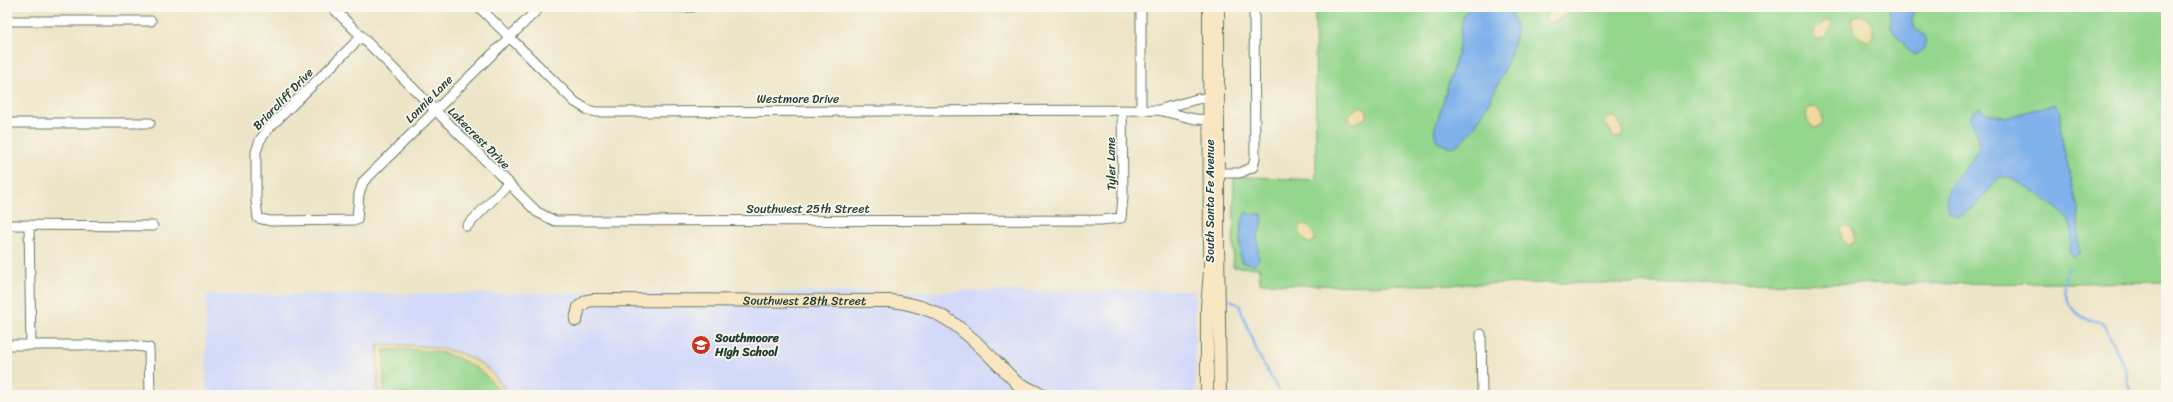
<svg xmlns="http://www.w3.org/2000/svg" width="2173" height="402" viewBox="0 0 2173 402" font-family="Sriracha,sans-serif">
  <rect width="100%" height="100%" fill="#fbf7ec"/>
  <filter id="ink" filterUnits="userSpaceOnUse"><feTurbulence type="fractalNoise" baseFrequency=".025" numOctaves="2"/><feDisplacementMap in="SourceGraphic" scale="8" xChannelSelector="R" yChannelSelector="G"/><feConvolveMatrix kernelMatrix="1 2 1 2 8 2 1 2 1" color-interpolation-filters="sRGB"/></filter>
  <filter id="wash" filterUnits="userSpaceOnUse"><feTurbulence type="fractalNoise" baseFrequency=".012" numOctaves="4" result="noise"/><feDisplacementMap in="SourceGraphic" scale="16" xChannelSelector="R" yChannelSelector="G"/><feGaussianBlur stdDeviation="0.9" result="paint"/><feColorMatrix in="noise" values="0 0 0 0 0 0 0 0 0 0 0 0 0 0 0 0 0 1.4 0 .05"/><feComposite in="paint" operator="in"/></filter>
  <g filter="url(#wash)">
    <rect width="100%" height="100%" fill="#ede5c7"/>
    <path fill="#d2d9f9" d="M1195,290v105h-989v-100z"/>
    <path fill="#94d68d" stroke="#5a8a60" d="M1315,7h851v275c-203,3 -407,1 -610,1 -99,0 -197,6 -296,0l-1,-15 -26,-1 1,-91 82,4z
      M378,345c48,0 105,-1 129,50h-129z"/>
    <path fill="#eeda9e" stroke="#868c69" d="M1562,8l5,1v6l-12,6 -8,1 -2,-4 2,-4z
      M1860,15c11,4 14,12 13,23l-5,3c-9,-2 -18,-12 -16,-23z
      M1828,20l4,5c-3,8 -7,15 -16,14l-2,-4 1,-7z
      M1361,106l6,4 -1,8 -10,5h-5l-2,-5 1,-5z
      M1813,107c7,2 11,10 9,18l-7,3c-7,-3 -10,-11 -8,-19z
      M1611,117l6,1 6,14 -3,6h-7l-2,-7 -6,-8 2,-5z
      M1303,225c7,2 11,6 12,14l-4,4h-4l-8,-12v-4z
      M1849,225l3,4 3,11 -4,3 -5,1 -4,-5 -2,-10 1,-2z
      M378,345c48,0 105,-1 129,50h-5c-14,-24 -44,-41 -71,-44 -16,-2 -31,-1 -47,-1v45h-6z"/>
    <path fill="#7fb1eb" stroke="#4f7790" d="M1470,7h36c6,7 11,15 10,25 -1,21 -40,108 -62,114 -6,2 -12,-2 -17,-5l-3,-9 24,-81 5,-35z
      M1889,7h26l-3,12 1,8 12,9c2,8 -1,16 -10,19l-5,-3 -19,-24z
      M2055,104l5,8v12l3,21 15,63 1,46 -6,2 -2,-1 -2,-4c1,-9 4,-20 1,-28 -4,-12 -59,-50 -70,-46 -12,13 -25,35 -43,39l-8,-4c-11,-30 20,-39 29,-64 5,-13 -9,-21 -9,-32h3l2,-5 7,-3 6,5 20,4z
      M1245,213l17,1 1,9 -6,14 2,23 -5,5 -13,-3c-1,-16 -3,-34 4,-49z"/>
    <g fill="none" stroke-linecap="round" stroke-linejoin="round">
      <path stroke="#7fb1eb" stroke-width="2.5" d="M2071,268l-5,3c-4,22 0,40 23,49 6,2 10,2 15,4l22,47 6,24
        M1230,300l9,5 19,49 23,41"/>
    </g>
  </g>
  <g filter="url(#ink)">
    <g fill="none" stroke-linecap="round" stroke-linejoin="round">
      <defs>
        <path id="street" d="M332,7l205,205 18,9 546,-1 20,-2 2,-21 -1,-87
          M479,7l96,95 13,8 8,2 562,-2 37,9 20,1
          M633,7h59
          M7,21h144
          M362,36l-92,91 -10,13 -4,12v49l2,17 12,3 87,-1 2,-26 4,-12 177,-175
          M1141,110v-103
          M1158,110l39,-11 18,-2
          M7,123h143
          M1218,173h22l13,-6 2,-9 -1,-151
          M7,225l146,1
          M29,225l2,120
          M467,226l41,-42
          M1481,334l1,61
          M7,345h123l19,3 1,47"/>
        <g id="secondary">
          <path d="M1218,7v239l2,149"/>
          <path id="s1" d="M576,320l3,-13 8,-6 6,-1 298,1c48,5 72,27 105,61 11,11 22,21 31,33"/>
          <path d="M1020,384l22,11"/>
          <path d="M1207,395v-88l3,-36 -1,-264"/>
        </g>
      </defs>
      <use href="#street" stroke="#677867" stroke-width="11"/>
      <use href="#secondary" stroke="#677867" stroke-width="14"/>
      <use href="#street" stroke="#fff" stroke-width="9"/>
      <use href="#secondary" stroke="#f9e7c3" stroke-width="12"/>
    </g>
  </g>
  <defs>
    <symbol id="school-disc" viewBox="-11 -11 22 22"><circle r="9.5" fill="#c8321e" stroke="#fbf7ec"/><path d="M0-5L7-2L0 1L-7-2ZM-4 1L0 2.5L4 1V4Q0 6-4 4Z" fill="#fff"/></symbol>
  </defs>
  <g fill-rule="evenodd">
    <use href="#school-disc" x="690" y="334" width="22" height="22"/>
  </g>
  <g text-anchor="middle" dominant-baseline="central" stroke-width="3.5" stroke-linejoin="round" paint-order="stroke">
    <g font-size="12" fill="#1f3d34" stroke="#fbf7ec">
      <text transform="translate(283 99) rotate(-46)">Briarcliff Drive</text>
      <text transform="translate(429 99) rotate(-45)">Lonnie Lane</text>
      <text x="798" y="99">Westmore Drive</text>
      <text transform="translate(479 138) rotate(45)">Lakecrest Drive</text>
      <text transform="translate(1111 164) rotate(-91)">Tyler Lane</text>
      <text transform="translate(1210 201) rotate(-90)">South Santa Fe Avenue</text>
      <text x="808" y="209">Southwest 25th Street</text>
      <text stroke="none"><textPath href="#s1" startOffset="241">Southwest 28th Street</textPath></text>
    </g>
    <g font-size="12" font-weight="bold" fill="#1f3d34" stroke="#fbf7ec" text-anchor="start">
      <text x="715" y="338">Southmoore<tspan x="715" dy="14">High School</tspan></text>
    </g>
  </g>
  <rect width="2173" height="402" fill="none" stroke="#fbf7ec" stroke-width="24"/>
</svg>
